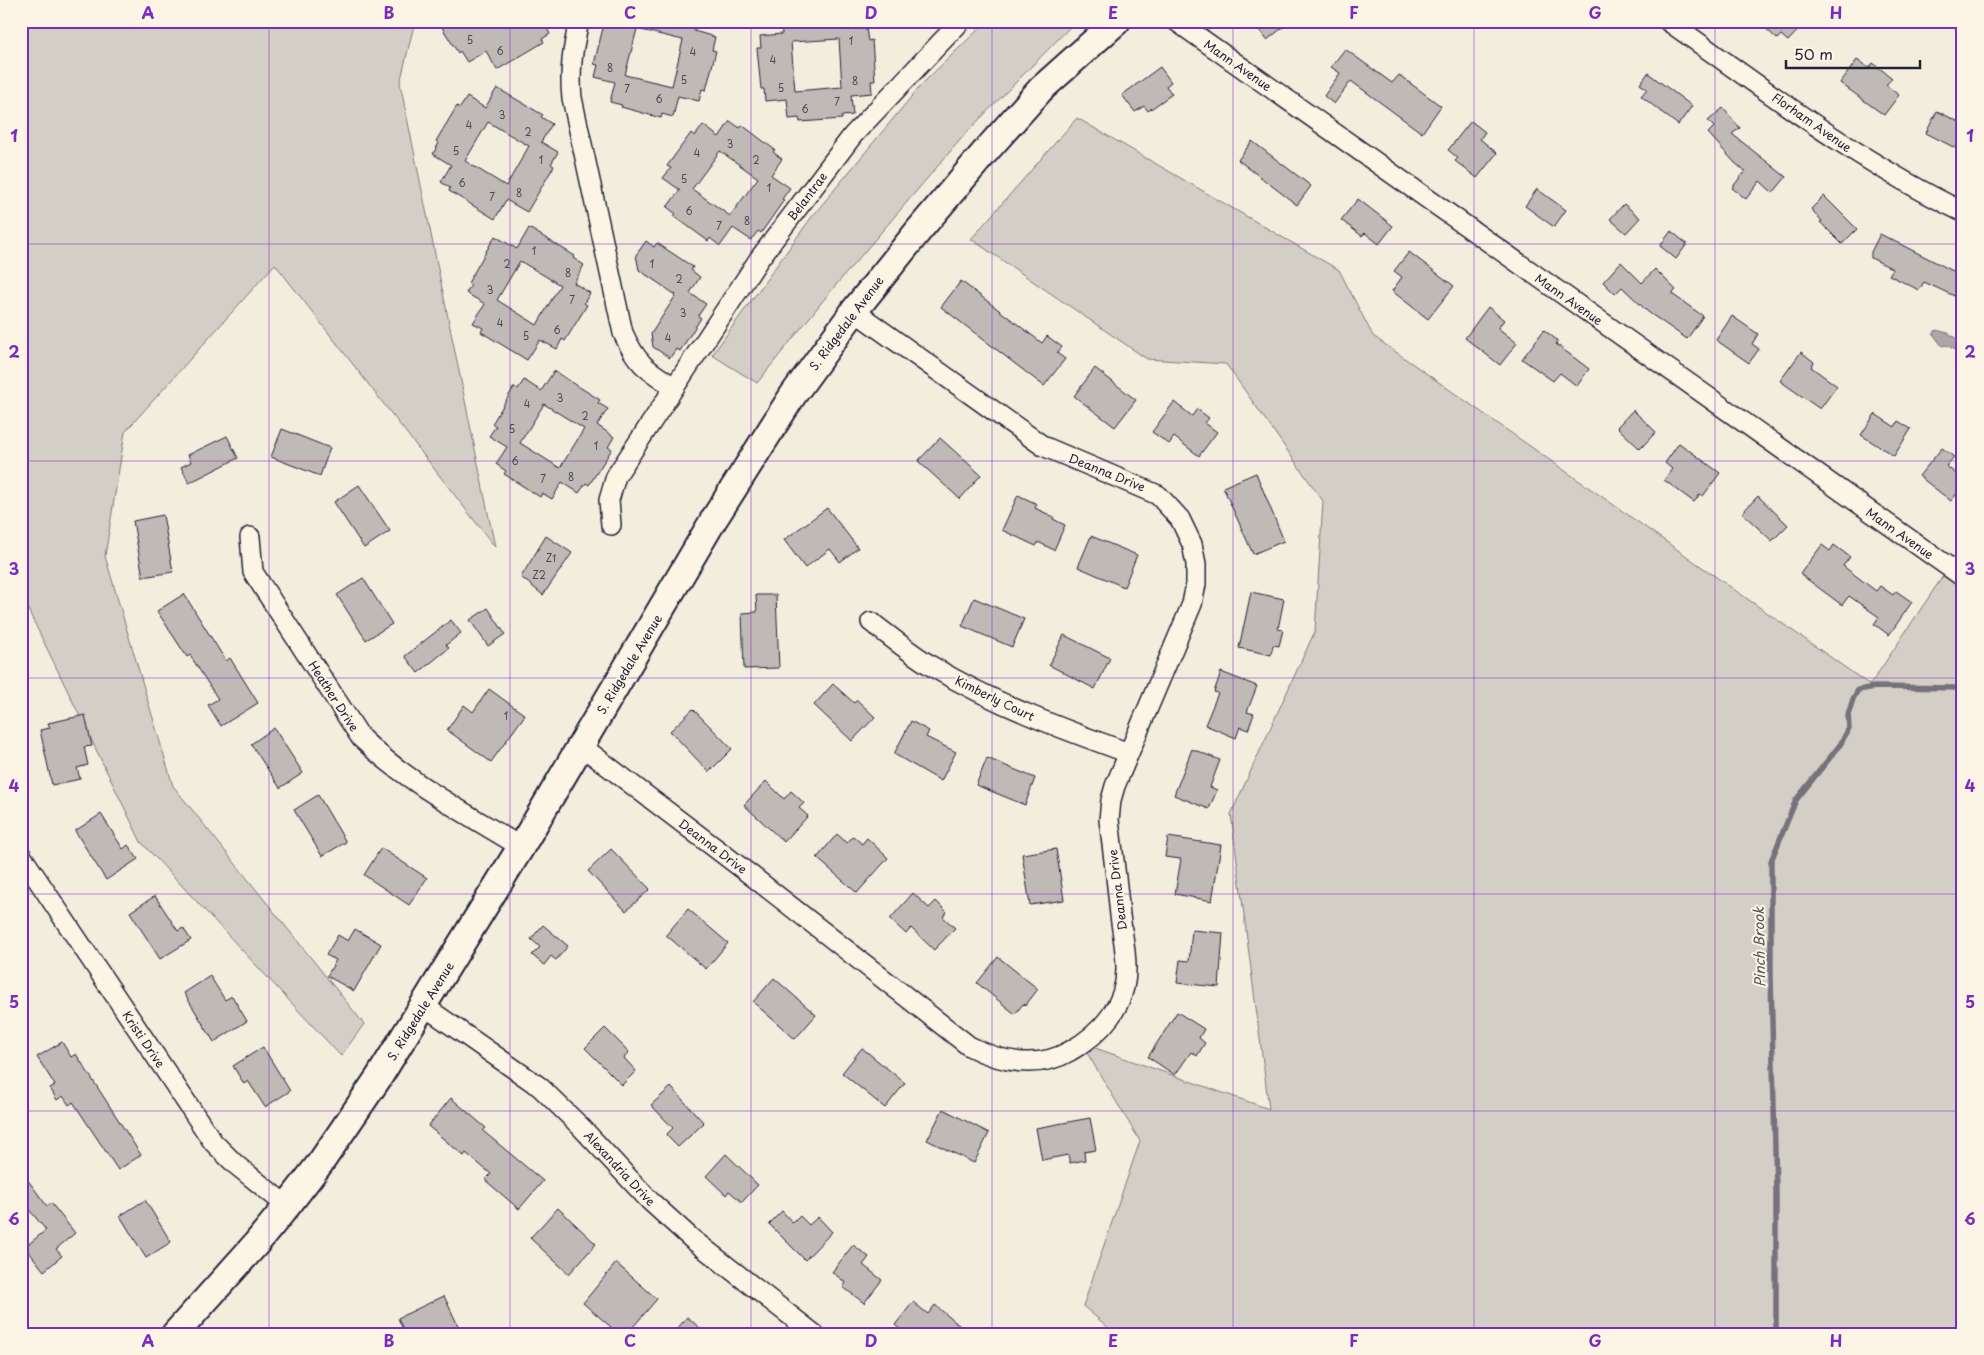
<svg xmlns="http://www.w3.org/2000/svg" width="1984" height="1355" viewBox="0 0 1984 1355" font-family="'Playpen Sans',sans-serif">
  <rect width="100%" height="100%" fill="#f3edde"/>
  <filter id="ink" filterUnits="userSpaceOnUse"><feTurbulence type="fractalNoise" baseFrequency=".02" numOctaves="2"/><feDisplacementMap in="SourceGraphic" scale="10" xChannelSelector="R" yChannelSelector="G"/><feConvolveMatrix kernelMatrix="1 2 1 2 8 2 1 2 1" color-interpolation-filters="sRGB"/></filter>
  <g filter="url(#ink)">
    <path fill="#d4cfc6" stroke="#7b7880" d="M21,21h394l-15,62 95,464 -220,-283 -150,168 -20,124 68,230 191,238 -23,32 -200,-214 -120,-247z
      M987,21h89l-110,112 -136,159 -73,91 -45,-28 99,-137 110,-133z
      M1077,118l262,152 34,66 497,349 79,-118 14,29v738h-847l-33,-28 57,-165 -59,-98 188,66 -38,-295 84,-183 8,-130 -97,-137 -79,-5 -176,-120z"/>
    <path fill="#aca7a6" stroke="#75727b" d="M1936,330l12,3 9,6h5l-2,10 -3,2 -11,-6 -4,1 -9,-12z"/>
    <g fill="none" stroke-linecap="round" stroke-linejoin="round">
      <path stroke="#75727b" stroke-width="5.5" d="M1776,1334v-142l-5,-215v-116l25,-61 44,-55 9,-17 -1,-13 5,-16 5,-9 17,-3 88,1"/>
    </g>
    <path fill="#bfbab6" stroke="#22223b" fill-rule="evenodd" d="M438,21h105l7,13 -8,5 2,3 -47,28 -11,-19 -19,11 -7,-11 -2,2z
      M609,21h88l-3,10 21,6 -3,13 4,1 -10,39 -4,-1 -3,12 -21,-5 -5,21 -11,-3 -1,4 -40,-11 1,-2 -12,-3 5,-20 -20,-5 3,-12 -4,-1 10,-40 4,1zM637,29l46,11 -11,46 -47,-11z
      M781,21h64l1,9 20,-2 2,13 4,-1 3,41h-4l1,12 -21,2 2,20 -11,1v3l-42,3 -1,-4 -10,1 -2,-20 -22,2 -1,-12h-3l-4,-41h4l-1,-12 22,-2zM839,39l3,48 -47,4 -4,-49z
      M1252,21h39l-24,19z
      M1758,21h49l-19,20 -7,-6 -4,4z
      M1345,49l47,34 7,-8 42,31 -19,27 -71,-52 -17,23 -10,-8 16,-23 -9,-6z
      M1857,60l12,8 4,-5 19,15 -6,7 13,10 -15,20 -44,-32z
      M1160,67l11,15 -5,4 6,8 -24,17 -4,-5 -9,6 -13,-17z
      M1648,73l44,33 -14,19 -37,-29 6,-7 -7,-5z
      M497,88l46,27 -2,2 11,7 -11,18 17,10 -7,12 3,2 -27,46 -21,-12 -11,19 -46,-28 1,-3 -9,-6 10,-17 -18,-11 6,-11 -3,-2 21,-35 3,2 7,-11 18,11zM488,122l41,24 -23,40 -41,-25z
      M1723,108l17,20 -8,6 54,43 -13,16 -13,-12 -14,18 -14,-11 13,-17 -10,-8 -27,-30 6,-6 -6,-6z
      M1937,111l26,13v28l-37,-19z
      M730,121l10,7 2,-3 33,25 -2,2 9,7 -11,16 19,13 -8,11 2,1 -23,33 -3,-2 -7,9 -18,-12 -13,18 -10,-8 -2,3 -34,-25 2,-2 -9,-7 13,-17 -17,-12 8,-10 -4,-2 24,-33 4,3 8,-11 16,12zM720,151l38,27 -28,38 -38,-27z
      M1471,121l14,11 -5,7 17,14 -20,25 -22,-17 3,-3 -10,-8z
      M1252,141l59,45 -14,19 -59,-45z
      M1537,189l29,21 -12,17 -29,-21z
      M1824,196l33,33 -15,15 -22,-22 2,-1 -11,-12z
      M1358,199l35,27 -14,18 -14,-11 -3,3 -21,-16z
      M1624,204l16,14 -14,15 -16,-14z
      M529,228l46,28 -2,2 11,7 -10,18 16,10 -6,10 3,2 -22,36 -3,-2 -5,10 -17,-9 -13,20 -46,-28 2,-4 -10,-5 12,-19 -19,-11 5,-8 -3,-2 27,-47 22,13zM520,261l40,24 -23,40 -40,-25z
      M1671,231l16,13 -11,15 -16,-13z
      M1880,234l83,42v24l-39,-18 -5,8 -30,-15 4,-6 -22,-11v-6z
      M646,241l8,6 3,-4 36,24 -2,3 9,7 -10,16 16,11 -8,12 3,2 -21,33 -4,-2 -6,9 -17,-11 -2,-13 25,-39 -37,-25 -3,-15z
      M1409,252l45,34 -26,33 -36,-28 10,-14 -8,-6z
      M1621,262l21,21 13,-14 21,21 -4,4 31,22 -16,23 -39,-27 -26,-25 -7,7 -12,-12z
      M961,281l81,62 5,-7 15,11 -5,6 8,6 -21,27 -103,-79z
      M1488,307l16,13 -6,8 19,15 -17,22 -35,-27z
      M1732,316l26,18 -6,10 7,5 -10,14 -33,-23z
      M1544,330l14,11 -2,3 33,25 -12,17 -17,-13 -7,8 -31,-22z
      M1801,352l13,10 -3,5 26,19 -17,23 -40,-28z
      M1095,368l41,32 -21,27 -41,-31z
      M554,371l46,29 -2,3 10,6 -11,16 17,12 -6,10 4,2 -23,36 -3,-2 -7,10 -17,-11 -10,17 -10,-6 -2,4 -36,-23 2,-3 -10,-7 11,-17 -18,-11 7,-10 -4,-2 22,-37 4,2 6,-9 17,11zM544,404l40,25 -24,39 -40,-25z
      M1174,402l18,14 5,-7 12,9 -4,5 12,9 -18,24 -25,-19 -5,7 -17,-12z
      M1633,410l23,22 -16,17 -23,-22z
      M1875,414l20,13 3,-6 13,8 -17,27 -33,-21z
      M282,429l48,19 -10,28 -49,-19z
      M227,436l11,22 -49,25 -8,-16 10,-5 -3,-7z
      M940,438l41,37 -21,24 -42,-38z
      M1679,443l41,30 -17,23 -3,-2 -6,8 -30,-22 8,-11 -7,-6z
      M1942,448l12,9 -8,9 17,13v7l-12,15 -32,-25z
      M1256,473l28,68 -31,13 -30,-67z
      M359,485l31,46 -26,17 -30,-46z
      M1018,495l19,9 -2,4 19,9 -1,2 12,6 -11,25 -16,-8 -2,4 -34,-16z
      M1758,496l30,29 -16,16 -30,-28z
      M827,508l31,40 -18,14 -10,-13 -25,19 -21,-28z
      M163,515l10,57 -30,5 -10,-56z
      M546,536l26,17 -29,42 -22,-18z
      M1091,536l46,19 -13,32 -46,-20z
      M1822,545l8,6 4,-6 16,12 -7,9 33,25 4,-5 13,9 3,-4 16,11 -23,33 -15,-11 5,-7 -30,-21 -7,9 -42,-31z
      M363,578l29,46 -26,16 -29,-45z
      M1251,592l33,7 -6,30 5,1 -4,16 -6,-1 -2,10 -32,-7z
      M184,594l42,67 4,-3 28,45 -37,23 -13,-21 10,-6 -28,-44 -3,2 -30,-46z
      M756,595h20l3,73 -35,1 -2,-56 15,-1z
      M974,598l50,21 -12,28 -50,-21z
      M488,608l17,26 -17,12 -18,-26z
      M451,620l10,13 -15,12 3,3 -31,25 -13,-17z
      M1064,635l46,23 -15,31 -46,-24z
      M1221,672l36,14 -10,26 7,2 -6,16 -8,-3 -4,11 -31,-13 13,-32 -4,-1z
      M833,684l21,19 3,-3 18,17 -23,24 -38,-36z
      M489,689l36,26 -34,47 -44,-32 17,-25 9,7z
      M693,709l39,40 -23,23 -39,-41z
      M85,715l7,31 -8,1 4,18 -11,3 3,11 -28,6 -12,-55 10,-2 -2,-5z
      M911,721l18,10 -3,6 30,15 -15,29 -47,-27z
      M274,728l29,45 -23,15 -29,-44z
      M1192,749l28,11 -10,27 7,3 -8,19 -35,-14z
      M987,758l48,20 -10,27 -49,-20z
      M766,781l18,18 7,-8 13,12 -5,5 9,8 -24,26 -40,-37z
      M318,795l28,47 -24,14 -28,-46z
      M101,814l22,35 5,-4 10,14 -32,21 -31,-49z
      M837,834l10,9 6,-7 9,8 5,-6 21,20 -31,35 -40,-35z
      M1168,837l53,8 -9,56 -37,-7 6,-35 -16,-2z
      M381,848l46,30 -18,27 -45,-30z
      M611,849l39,40 -24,22 -38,-40z
      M1056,849l8,51 -34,5 -8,-51z
      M913,893l16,15 7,-7 11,11 -4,5 12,11 -21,22 -23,-22 -5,6 -16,-15z
      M155,896l23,35 5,-3 8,12 -31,19 -30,-47z
      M688,909l40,34 -22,26 -40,-34z
      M543,925l25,21 -12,14 -5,-4 -7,9 -12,-10 8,-8 -9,-8z
      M355,929l26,15 -27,47 -27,-15 9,-16 -10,-5 12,-20 10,6z
      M1192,930l31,3 -4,54 -42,-4 3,-23 9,1z
      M998,957l40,32 -13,17 -2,-2 -8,10 -38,-31z
      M210,976l15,24 7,-4 15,25 -33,21 -30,-49z
      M774,978l42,37 -21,24 -42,-37z
      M1177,1012l27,17 -5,9 6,5 -8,13 -6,-4 -16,23 -27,-18z
      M605,1028l24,24 -5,6 12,13 -14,14 -37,-37z
      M62,1042l9,15 5,-3 65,101 -23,15 -45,-68 -4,3 -6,-9 -6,4 -7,-12 5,-3 -18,-28z
      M263,1047l27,44 -25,16 -17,-26 -4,3 -11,-18z
      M862,1048l43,35 -20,25 -43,-35z
      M671,1087l33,36 -26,24 -12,-12 7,-7 -22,-23z
      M451,1098l35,30 -3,3 60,50 -24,28 -34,-29 6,-6 -25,-21 -2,3 -36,-30z
      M943,1109l46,24 -15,30 -47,-23z
      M1090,1118l6,32 -12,2 1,8 -15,3 -2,-8 -26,5 -6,-32z
      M726,1154l32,31 -16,17 -13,-11 -3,4 -20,-19z
      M21,1171l26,35 4,-3 24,30 -19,16 6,7 -18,15 -19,-24 21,-17 -25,-30z
      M145,1200l26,42 -25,16 -26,-42z
      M558,1208l38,36 -27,30 -39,-36z
      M782,1211l11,12 7,-7 9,9 9,-8 14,15 -27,28 -36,-36z
      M853,1245l16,12 -6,8 19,15 -18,23 -21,-16 3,-4 -14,-11z
      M616,1263l41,36 -30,35h-21l5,-7 -28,-24z
      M444,1296l18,38h-57l-7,-16z
      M913,1302l15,12 7,-9 25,21 -7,8h-48l-10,-9z
      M687,1317l20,17h-34z"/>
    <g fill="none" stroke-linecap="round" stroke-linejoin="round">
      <defs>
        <path id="street" d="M579,21c-6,27 -10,50 -7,77l51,235c14,31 23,36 51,54
          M1176,21l787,556
          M1668,21c96,68 189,140 295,191
          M611,525l-2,-25 7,-24 143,-217 94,-124 108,-114
          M250,537l3,35 108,166c47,45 105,75 160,109
          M871,622c20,15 40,32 62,45 62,37 129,62 196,86
          M580,745l172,131 217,170c31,16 69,24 101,5 31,-17 57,-46 56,-84 0,-17 -4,-35 -6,-52 -3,-32 -7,-63 -11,-95l2,-20 4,-14 77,-182 4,-20v-20l-4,-20 -12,-25 -22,-24 -115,-49 -189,-135
          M21,855l192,287 22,22 52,42
          M424,1006l116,81 41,40 69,74 42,38 122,95"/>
        <path id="secondary" d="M175,1334l80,-89 32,-39 34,-44 58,-85 142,-230 193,-328 79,-124 61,-84 65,-81 66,-78 56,-63 76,-68"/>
      </defs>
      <use href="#street" stroke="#22223b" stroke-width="22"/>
      <use href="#secondary" stroke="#22223b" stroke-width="30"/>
      <use href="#street" stroke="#fcf5e5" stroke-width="19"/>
      <use href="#secondary" stroke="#fcf5e5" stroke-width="26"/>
    </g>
  </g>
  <path fill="none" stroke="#7b2cbf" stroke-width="1" stroke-opacity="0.55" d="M269,21v1313M510,21v1313M751,21v1313M992,21v1313M1233,21v1313M1474,21v1313M1715,21v1313M21,244h1942M21,461h1942M21,678h1942M21,894h1942M21,1111h1942"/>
  <g text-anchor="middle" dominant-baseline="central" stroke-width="4" stroke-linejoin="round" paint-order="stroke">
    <g font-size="10" fill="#49485a">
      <text x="470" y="39">5</text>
      <text x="851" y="40">1</text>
      <text x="500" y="50">6</text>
      <text x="693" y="51">4</text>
      <text x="773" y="59">4</text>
      <text x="610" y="67">8</text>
      <text x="684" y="79">5</text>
      <text x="855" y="80">8</text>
      <text x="781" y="87">5</text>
      <text x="627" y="88">7</text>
      <text x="659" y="98">6</text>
      <text x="837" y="101">7</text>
      <text x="805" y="108">6</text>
      <text x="502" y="114">3</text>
      <text x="469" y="124">4</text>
      <text x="528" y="131">2</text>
      <text x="730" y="143">3</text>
      <text x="456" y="150">5</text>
      <text x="697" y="152">4</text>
      <text x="541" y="159">1</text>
      <text x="756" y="159">2</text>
      <text x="684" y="178">5</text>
      <text x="462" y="182">6</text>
      <text x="769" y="187">1</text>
      <text x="519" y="192">8</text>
      <text x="492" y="196">7</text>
      <text x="689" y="210">6</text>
      <text x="747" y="220">8</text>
      <text x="719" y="225">7</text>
      <text x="534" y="250">1</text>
      <text x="507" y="263">2</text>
      <text x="652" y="263">1</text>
      <text x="568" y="272">8</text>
      <text x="679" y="278">2</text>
      <text x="490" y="289">3</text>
      <text x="572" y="299">7</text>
      <text x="683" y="312">3</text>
      <text x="500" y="322">4</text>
      <text x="557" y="329">6</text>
      <text x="526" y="335">5</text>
      <text x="668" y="337">4</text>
      <text x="560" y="397">3</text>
      <text x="527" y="403">4</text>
      <text x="585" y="415">2</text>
      <text x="512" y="428">5</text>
      <text x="596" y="445">1</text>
      <text x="515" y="460">6</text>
      <text x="571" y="476">8</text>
      <text x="543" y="478">7</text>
      <text x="551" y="557">Z1</text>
      <text x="539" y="574">Z2</text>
      <text x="506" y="715">1</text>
    </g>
    <g font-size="12" fill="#22223b" stroke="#fcf5e5">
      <text transform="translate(1238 65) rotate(35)">Mann Avenue</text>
      <text transform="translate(1812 122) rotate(35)">Florham Avenue</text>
      <text transform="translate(807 196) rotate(-53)">Belantrae</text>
      <text transform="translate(1569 299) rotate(35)">Mann Avenue</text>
      <text transform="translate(846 323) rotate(-53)">S. Ridgedale Avenue</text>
      <text transform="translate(1107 472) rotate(22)">Deanna Drive</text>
      <text transform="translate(1900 533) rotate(35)">Mann Avenue</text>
      <text transform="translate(629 664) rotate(-59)">S. Ridgedale Avenue</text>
      <text transform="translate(334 696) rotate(57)">Heather Drive</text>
      <text transform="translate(995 698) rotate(26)">Kimberly Court</text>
      <text transform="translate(713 846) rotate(37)">Deanna Drive</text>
      <text transform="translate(1117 890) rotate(-97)">Deanna Drive</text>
      <text transform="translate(420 1011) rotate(-58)">S. Ridgedale Avenue</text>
      <text transform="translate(144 1039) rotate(56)">Kristi Drive</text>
      <text transform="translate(620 1168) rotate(47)">Alexandria Drive</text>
    </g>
    <g font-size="14" font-style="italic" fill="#525160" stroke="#fcf5e5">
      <text transform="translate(1759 947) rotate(-91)">Pinch Brook</text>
    </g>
  </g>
  <rect width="1984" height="1355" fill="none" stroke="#fcf5e5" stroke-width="55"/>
  <path d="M1786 60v8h134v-8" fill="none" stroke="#22223b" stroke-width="2.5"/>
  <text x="1794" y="60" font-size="15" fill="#22223b" stroke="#fcf5e5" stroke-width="4" paint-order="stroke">50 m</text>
  <rect x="28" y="28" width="1928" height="1300" fill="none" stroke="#7b2cbf" stroke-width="2"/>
  <g font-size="16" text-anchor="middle" font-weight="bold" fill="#7b2cbf">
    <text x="148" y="19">A</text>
    <text x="389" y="19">B</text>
    <text x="630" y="19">C</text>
    <text x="871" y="19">D</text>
    <text x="1113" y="19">E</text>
    <text x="1354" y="19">F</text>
    <text x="1595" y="19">G</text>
    <text x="1836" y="19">H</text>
    <text x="14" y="142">1</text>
    <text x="1970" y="142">1</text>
    <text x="14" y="358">2</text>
    <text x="1970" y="358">2</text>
    <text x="14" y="575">3</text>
    <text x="1970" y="575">3</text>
    <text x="14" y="792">4</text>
    <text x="1970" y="792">4</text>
    <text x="14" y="1008">5</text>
    <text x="1970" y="1008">5</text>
    <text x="14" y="1225">6</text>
    <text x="1970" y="1225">6</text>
    <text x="148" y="1347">A</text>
    <text x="389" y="1347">B</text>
    <text x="630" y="1347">C</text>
    <text x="871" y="1347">D</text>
    <text x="1113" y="1347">E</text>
    <text x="1354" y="1347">F</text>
    <text x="1595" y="1347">G</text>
    <text x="1836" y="1347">H</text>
  </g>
</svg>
